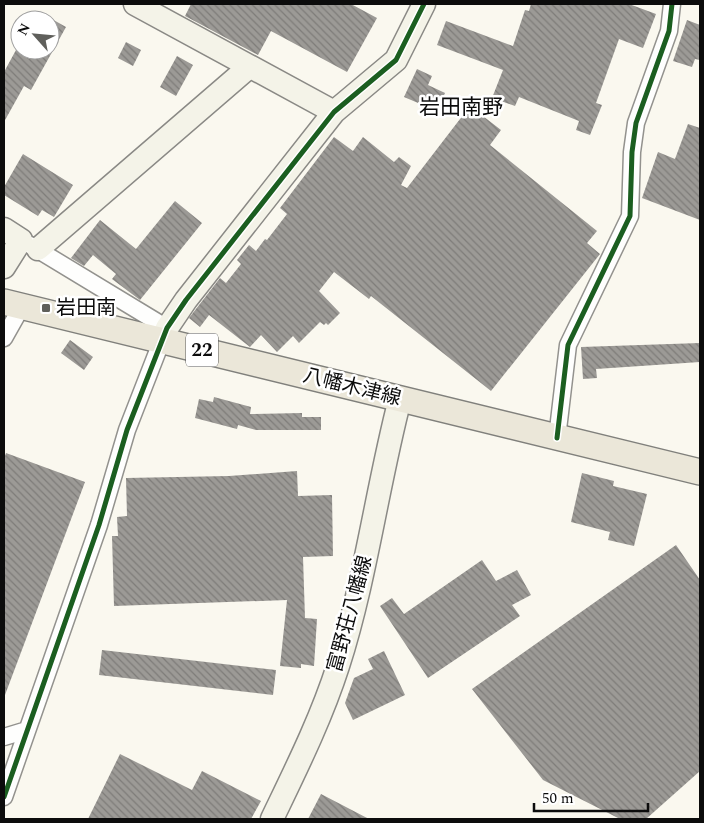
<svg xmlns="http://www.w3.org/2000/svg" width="704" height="823" viewBox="0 0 704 823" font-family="Spectral,'Noto Sans JP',serif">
  <defs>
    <pattern id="building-back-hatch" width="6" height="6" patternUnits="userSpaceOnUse" patternTransform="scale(1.25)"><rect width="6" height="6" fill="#9c9a96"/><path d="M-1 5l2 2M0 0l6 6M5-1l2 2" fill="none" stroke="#7e7c79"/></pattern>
  </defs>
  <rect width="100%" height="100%" fill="#faf8ef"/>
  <path fill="url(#building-back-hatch)" d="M191,4h160l26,14 -30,54 -76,-41 -13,24 -73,-39z
    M531,4h98l27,10 -13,34 -24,-9 -23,64 6,2 -12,30 -14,-5 3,-9 -60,-24 -4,9 -23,-8 11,-28 -66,-25 9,-24 67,25 12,-36 4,1z
    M50,18l16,9 -35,63 -7,-4 -20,36v-50l12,-22h34z
    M687,20l13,5v35l-5,-1 -3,8 -19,-6z
    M126,42l15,8 -8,16 -15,-8z
    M177,56l16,9 -17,31 -16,-9z
    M417,69l15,7 -4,9 17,8 -8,18 -33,-14z
    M470,106l31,24 -11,15 107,86 -10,12 13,11 -109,137 -120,-95 -2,3 -35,-27 -15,19 21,22 -12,12 -2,-2 -2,2 -4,-3 -21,21 -6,-7 -16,16 -16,-17 -11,12 -41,-32 -9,12 -11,-9 31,-40 6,5 15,-19 -4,-4 12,-15 7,6 9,-12 2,1 20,-26 -7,-6 54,-71 19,14 10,-14 31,25 5,-5 12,9 -10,19 6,3z
    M688,124l12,4v92l-58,-22 16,-46 17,7z
    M23,154l50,31 -19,32 -12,-7 -4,6 -34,-21v-8z
    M175,201l27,22 -62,77 -28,-21 4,-5 -23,-19 -9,11 -13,-8 29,-38 36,29z
    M70,340l23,17 -9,13 -23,-17z
    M700,343v19l-104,7 1,9 -14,1 -2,-32z
    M214,397l37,10 -1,7 52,-1v4h19v13h-65l-18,-5 -1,4 -42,-11 4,-19 14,3z
    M6,453l79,29 -80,213 -1,-236z
    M297,471l1,25 34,-1 1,61 -30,1 2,61 12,1 -3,47 -13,-2v4l-21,-2 7,-66 -173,6 -2,-70h6l-1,-19 10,-1 -1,-38 103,-2z
    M582,473l32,8 -1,5 34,8 -13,52 -26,-6 2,-8 -39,-10z
    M676,545l24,35v191l-54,48h-26l-77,-39 -71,-91z
    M482,560l14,21 21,-11 14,25 -19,10 8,11 -92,62 -48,-72 12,-8 12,16z
    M102,650l174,20 -3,25 -174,-20z
    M384,651l21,44 -52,25 -8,-17 9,-25 19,-9 -5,-10z
    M120,754l72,36 10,-19 59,30 -10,18h-163z
    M321,794l48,25h-61z"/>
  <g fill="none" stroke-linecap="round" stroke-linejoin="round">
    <defs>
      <path id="street" d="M30,245l137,83
        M4,338l18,-32
        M557,438l11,-93 62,-129 2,-64 4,-29 33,-92 3,-27
        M4,737l23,-7
        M4,797l95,-272 28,-95 35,-90"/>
      <path id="secondary" d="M135,4l199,108
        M4,229l17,11 -17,27
        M38,249l211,-182
        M162,340l5,-12 19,-28 148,-188 62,-52 28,-56
        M272,819c24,-50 49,-100 66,-153 28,-87 39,-179 62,-267"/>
      <path id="primary" d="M4,302l696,170"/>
    </defs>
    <use href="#street" stroke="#93928e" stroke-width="19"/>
    <use href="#secondary" stroke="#8a8985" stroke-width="25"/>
    <use href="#primary" stroke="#80807c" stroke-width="28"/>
    <use href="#street" stroke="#fefefd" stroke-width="16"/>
    <use href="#secondary" stroke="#f4f3e8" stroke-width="22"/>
    <use href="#primary" stroke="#ebe7d9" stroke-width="25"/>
    <defs>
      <path id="cycleway" d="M557,438l11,-93 62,-129 2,-64 4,-29 33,-92 3,-27
        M4,797l95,-272 28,-95 40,-102 19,-28 148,-188 62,-52 28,-56"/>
    </defs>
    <use href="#cycleway" stroke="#fff" stroke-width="8"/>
    <use href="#cycleway" stroke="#1b5e20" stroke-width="5"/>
  </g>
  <rect fill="#5f5f5b" stroke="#fff" stroke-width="2" x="41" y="303" width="10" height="10" rx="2.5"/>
  <g text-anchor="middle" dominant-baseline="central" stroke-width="5" stroke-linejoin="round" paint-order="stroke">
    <rect fill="#fff" stroke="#555" stroke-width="1" x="186" y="333.5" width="32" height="33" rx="4"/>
    <g font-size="19" font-weight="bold" fill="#0c0c0c">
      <text x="202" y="350">22</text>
    </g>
    <g font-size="20" fill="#0c0c0c" stroke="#fff" text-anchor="start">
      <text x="56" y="308">岩田南</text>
    </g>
    <g font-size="20" fill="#0c0c0c" stroke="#fff">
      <text transform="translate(352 387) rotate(14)">八幡木津線</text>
      <text transform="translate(350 614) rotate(-75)">富野荘八幡線</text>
    </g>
    <g font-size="21" fill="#0c0c0c" stroke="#fff">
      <text x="461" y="108">岩田南野</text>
    </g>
  </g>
  <rect width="704" height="823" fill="none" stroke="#0c0c0c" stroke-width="10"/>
  <g transform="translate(35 35) rotate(297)"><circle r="24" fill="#ffffff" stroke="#9e9e9e"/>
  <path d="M0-4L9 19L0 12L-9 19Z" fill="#5f5f5b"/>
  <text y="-8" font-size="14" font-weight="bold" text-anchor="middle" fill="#0c0c0c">N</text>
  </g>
  <path d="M534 803v8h114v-8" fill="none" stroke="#0c0c0c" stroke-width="2.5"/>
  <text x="542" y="803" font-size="15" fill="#0c0c0c" stroke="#ffffff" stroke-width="4" paint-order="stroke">50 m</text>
</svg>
